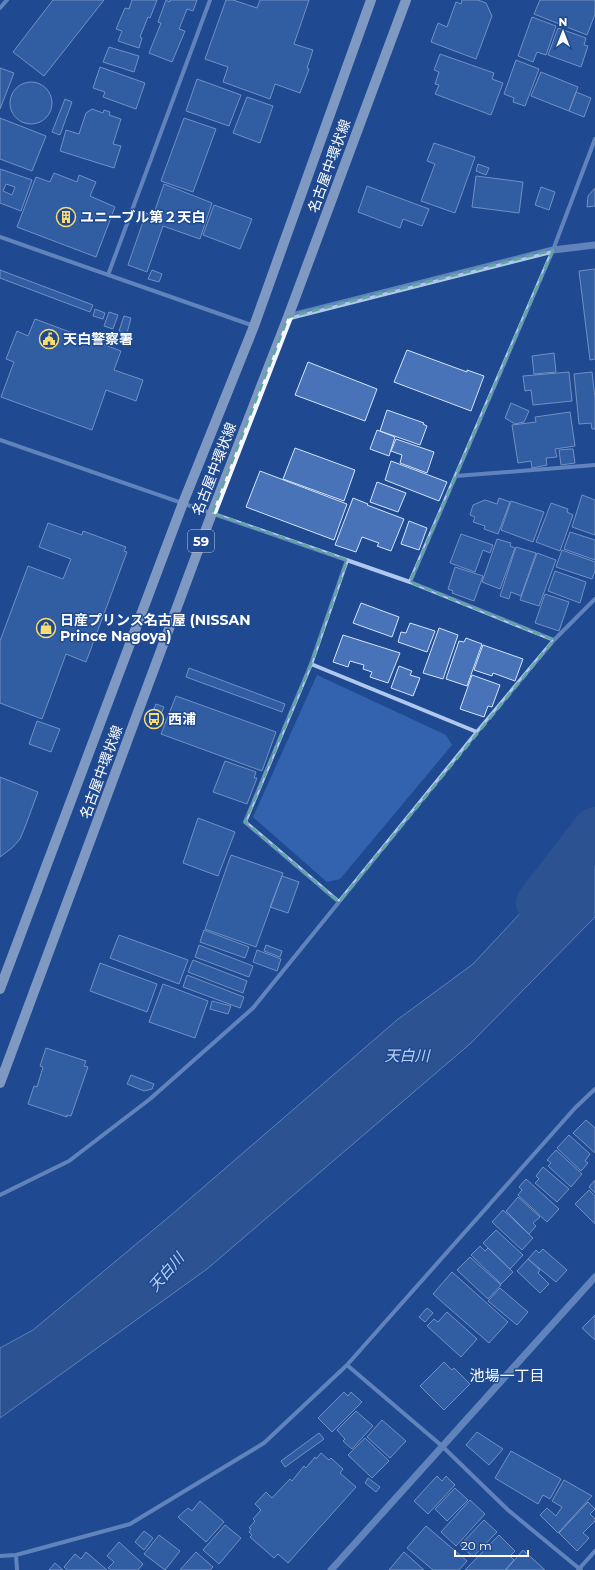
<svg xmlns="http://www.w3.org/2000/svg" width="595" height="1570" viewBox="0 0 595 1570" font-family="Montserrat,'Noto Sans JP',sans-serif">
  <rect width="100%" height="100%" fill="#1f4a91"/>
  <path fill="#3363ae" d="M317,675l129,60 6,10 -112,134 -13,3 -74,-65z"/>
  <path fill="#3d5b90" stroke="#a3c2ef" d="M595,833v84l-124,126 -264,226 -207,149v-70l33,-18 137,-114 227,-196 76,-56z"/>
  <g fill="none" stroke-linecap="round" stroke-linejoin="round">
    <path stroke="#3d5b90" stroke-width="44" d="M538,903l57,-74"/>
  </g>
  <path fill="#4873b8" stroke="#d5e4fa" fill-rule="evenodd" d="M53,0h51l-60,76 -31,-24z
    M132,0h25l-7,18 -2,-1 -8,20 2,1 -3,10 -21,-7 4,-10 -6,-2 9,-21 4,1z
    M166,0l3,2 1,-2h27l-4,11 -6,-2 -8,20 6,2 -13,31 -23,-9 12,-30 -3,-1z
    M226,0h7l24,8 3,-8h49l-15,44 19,6 -6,18 2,1 -9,24 -25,-9 -5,15 -47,-17 5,-15 -23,-8z
    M462,0h16l8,3 6,13 -16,43 -45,-17 7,-19 9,4 9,-25 5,2z
    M540,0h55v14l-8,21 -53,-21z
    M532,17l24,9 -10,29 -9,-3 -4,10 -15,-6z
    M558,28l28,10 -2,7 4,1 -7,21 -33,-12z
    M109,47l30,9 -5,16 -31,-10z
    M440,54l54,19 -2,6 11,4 -12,32 -56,-21 4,-9 -4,-1 4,-12 -5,-2z
    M516,60l23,9 -14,37 -12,-4 1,-4 -10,-4z
    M100,67l45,16 -9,26 -33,-12 2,-5 -12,-4z
    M0,68l14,5 -14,36z
    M541,72l37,15 -9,24 -38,-15z
    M197,79l44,16 -12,31 -43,-15z
    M10 103a21 21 0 1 1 42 0a21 21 0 1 1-42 0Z
    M576,92l15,6 -7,19 -15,-6z
    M247,97l26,9 -13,37 -27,-10z
    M65,99l7,3 -12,33 -8,-3z
    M92,109l11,4 1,-3 6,2 -1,3 12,4 -8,25 8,2 -7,22 -54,-17 6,-21 13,4 7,-21z
    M0,118l46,18 -14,35 -32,-12z
    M184,118l32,11 -23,63 -32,-11z
    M434,143l41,14 -20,56 -34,-12 14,-37 -8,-3z
    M478,164l11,4 -3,7 -10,-4z
    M0,169l32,11 -11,31 -21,-8zM6,184l9,3 -3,8 -9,-4z
    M54,173l23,9 2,-7 17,7 -6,14 25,11 -19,50 -79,-30 19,-50 14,5z
    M476,176l47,6 -4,31 -47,-6z
    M164,184l48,19 -12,36 -37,-13 -16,46 -19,-7 18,-52 7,3z
    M367,186l62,23 -7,17 -19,-7 -3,9 -42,-16z
    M541,187l14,5 -6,18 -14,-5z
    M595,188v18l-8,1 1,-11z
    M214,205l38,14 -12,30 -37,-14z
    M595,269v90l-5,1 -11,-89z
    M0,270l93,35 -3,7 -90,-34z
    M152,270l10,4 -3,8 -11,-3z
    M95,309l10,4 -2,6 -10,-3z
    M109,312l9,3 -5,14 -9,-3z
    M124,316l7,2 -4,15 -8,-2z
    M35,319l86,32 -7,19 29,10 -7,21 -30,-11 -14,40 -91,-33 13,-35 -8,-3 11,-28 11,5z
    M407,350l60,22v-2l17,6 -13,35 -77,-29z
    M554,353l2,19 -22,2 -2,-18z
    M308,362l69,27 -12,32 -70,-26z
    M569,372l3,29 -39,4 -2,-15 -6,1 -2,-15z
    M592,372l3,26v31h-3l-1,-6 -12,1 -5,-50z
    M511,403l18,8 -5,11 -9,2 -10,-6z
    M387,410l37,13 -1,1 4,2 -7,19 -40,-14z
    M570,412l5,34 -20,3 2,8 -11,1 1,7 -15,3 -1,-7 -13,2 -6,-38 24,-3 -1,-5z
    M377,430l18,7 -6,19 -19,-7z
    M396,439l38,13 -7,21 -27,-10 2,-8 -11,-4z
    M295,448l60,22 -11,31 -61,-22z
    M570,449h3l2,14 -14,2 -2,-15z
    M391,461l56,21 -8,19 -54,-21z
    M260,471l87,33 -13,36 -88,-33z
    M377,482l29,11 -8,19 -28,-10z
    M582,495l13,5v35l-23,-8z
    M353,498l15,6 -1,1 37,14 -13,32 -14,-5 2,-3 -17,-6 -6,15 -21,-7z
    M499,498l11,4 -12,32 -14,-5 1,-3 -12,-4 2,-5 -5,-2 3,-10 12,-5 12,4z
    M511,501l33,11 -11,30 -32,-12z
    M551,503l17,6 -1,3 6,3 -13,36 -24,-9z
    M409,521l18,7 -8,22 -18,-6z
    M48,523l34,12 1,-4 43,16 -2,4 3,1 -41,110 -20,-8 -24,65 -42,-16v-62l28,-75 35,13 8,-20 -32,-12z
    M570,532l25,8v20l-31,-11z
    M461,534l32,11 -3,8 -7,-3 -8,22 -25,-9z
    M497,539l14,4 -1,3 5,2 -15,41 -18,-7z
    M516,547l20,6 -15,43 -10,-4 -2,7 -9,-3z
    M562,550l33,12v9l-3,8 -36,-12z
    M537,553l19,7 -17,46 -19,-6z
    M455,567l28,9 -9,25 -22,-8 1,-2 -5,-2z
    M555,571l31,11 -6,21 -32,-12z
    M545,594l24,8 -10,29 -24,-8z
    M361,603l38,14 -7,20 -39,-14z
    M410,623l25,8 -8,21 -29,-10 3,-10 5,1z
    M439,628l19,7 -15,44 -20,-6z
    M343,635l57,18 -12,30 -18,-6 2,-5 -9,-3 1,-4 -14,-4 -2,6 -15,-5z
    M466,638l16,6 -15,42 -21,-7 13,-38 5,1z
    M483,645l40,14 -8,22 -22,-8 -1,3 -18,-6z
    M399,666l13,5 -2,4 10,3 -7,18 -22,-8z
    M189,668l96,36 -3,8 -96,-35z
    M472,675l28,10 -8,22 -4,-1 -4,11 -24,-8z
    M176,696l100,36 -14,39 -101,-37z
    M156,704l8,3 -7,17 -8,-3z
    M37,721l23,8 -9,23 -22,-8z
    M225,761l31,11 -2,6h3l-10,26 -34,-12z
    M0,777l38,15 -13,35 -5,12 -7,8 -13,10z
    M198,818l37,14 -17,44 -35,-13z
    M231,855l52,18 -27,74 -51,-18z
    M282,876l17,6 -11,31 -18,-6z
    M204,930l45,17 -4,11 -45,-16z
    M119,935l69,25 -9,24 -69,-26z
    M199,945l54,21 -4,11 -54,-20z
    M266,945l16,6 -2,6 -16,-6z
    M257,950l24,9 -4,12 -24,-9z
    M193,960l54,21 -4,12 -55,-21z
    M100,963l57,21 -10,28 -57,-21z
    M187,975l57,22 -4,11 -57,-21z
    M163,984l45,17 -13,37 -46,-16z
    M212,1001l19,5 -3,8 -18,-5z
    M46,1048l40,13 -2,5 4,1 -17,49 -4,-1v2l-39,-13 6,-18 3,1 6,-20 -3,-1z
    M131,1075l23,9 -2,5 -8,2 -17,-7z
    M586,1120l9,8v25l-22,-20z
    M569,1135l21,19 -5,7 3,2 -7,8 -24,-23z
    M556,1150l26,24 -11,13 -23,-21 3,-3 -4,-3z
    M543,1167l26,22 -12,13 -22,-19 4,-4 -3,-3z
    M526,1179l33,30 -12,13 -29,-27 4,-5 -3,-3z
    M595,1180v13l-6,-6z
    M589,1190l6,6v28l-20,-20z
    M518,1197l22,20 -7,6 3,3 -7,8 -23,-23z
    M503,1210l30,28 -11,12 -30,-28z
    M496,1230l27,25 -13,14 -27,-26z
    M480,1246l5,5 3,-3 25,24 -12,12 -30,-29z
    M543,1249l24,21 -11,12 -28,-23 8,-9 3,3z
    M470,1257l31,28 -13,14 -31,-29z
    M528,1259l12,11 -2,3 11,11 -9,9 -23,-22z
    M452,1272l56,50 -19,21 -56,-49z
    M500,1288l28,24 -11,13 -29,-24z
    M427,1308l6,5 -8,9 -6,-5z
    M447,1312l30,27 -16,18 -34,-31 7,-7 4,3z
    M595,1315v25l-13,-12z
    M444,1362l8,8 2,-2 16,16 -26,26 -24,-24z
    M344,1392l4,4 3,-4 11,10 -30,30 -14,-14z
    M356,1411l17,15 -21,23 -9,-8 2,-2 -8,-9z
    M382,1420l24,21 -16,17 -23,-21z
    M477,1432l26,17 -14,16 -23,-20z
    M319,1433l5,6 -39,28 -4,-6z
    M365,1438l24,23 -17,17 -24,-23z
    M511,1451l50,28 -11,20 -7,-4 -5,9 -43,-26z
    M321,1453l8,7 2,-2 12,11 -3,4 16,14 -68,76 -10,-9 -4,4 -24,-21 2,-2 -3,-3 2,-3 -2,-1 6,-7 -2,-2 8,-9 -6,-6 11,-12 6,6 18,-19 2,2 12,-15 2,2 9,-11 1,2z
    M437,1476l5,5 4,-5 9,9 -27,29 -14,-13z
    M368,1478l12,9 -4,5 -11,-9z
    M564,1480l28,16 -34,37 -18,-18 7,-7 9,8 6,-9 -10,-6z
    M455,1488l13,12 -21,21 -12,-12z
    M470,1500l15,14 -29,32 -15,-14z
    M200,1501l24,21 -18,20 -28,-25 10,-9 4,3z
    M588,1502l7,7 -5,5 5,5v2l-12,12 6,5 -12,13 -18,-18z
    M484,1520l13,12 -24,25 -13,-12z
    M225,1525l16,13 -22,26 -16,-14z
    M426,1526l41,35 -8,9h-26l-26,-22z
    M144,1531l9,7 -9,12 -9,-8z
    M159,1535l21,16 -15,19 -21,-16z
    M499,1535l16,16 -5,5 4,4 -9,10h-40z
    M119,1542l24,22 -5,6h-27l-3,-2 6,-6 -7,-6z
    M523,1550l22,20h-39z
    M86,1552l21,18h-40l-3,-3 11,-13 6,5z
    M196,1552l17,15 -3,3h-30z
    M404,1552l20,18h-35z
    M55,1563l8,7h-14z"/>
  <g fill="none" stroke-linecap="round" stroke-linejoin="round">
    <path stroke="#b0c8ed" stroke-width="4" d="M0,8l7,-8
      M0,237l254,89
      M108,275l102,-275
      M0,440l410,142 144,58
      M456,476l139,-11
      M410,582l143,-332 42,-111
      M311,664l166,68
      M339,902l-94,-80 66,-158 36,-104
      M0,1195l69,-34 81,-62 103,-91 224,-276 77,-92 41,-41
      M347,1365l95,81 66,64 73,60
      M16,1555l1,15
      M0,1556l16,-1 114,-31 134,-81 83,-78 228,-257 20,-19
      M578,1570l17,-19"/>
    <path stroke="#b0c8ed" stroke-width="7" d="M288,317l265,-67 42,-5
      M331,1570l264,-293"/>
    <path stroke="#f6f9ff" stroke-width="10" d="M0,989l183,-486 71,-177 117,-326
      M0,1083l212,-570 76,-196 118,-317"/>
  </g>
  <path d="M0 0H595V1570H0ZM553,250l-143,332 144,58 -215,262 -94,-80 66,-158 36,-104 -135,-47 76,-196z" fill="#1f4a91" fill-opacity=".55" fill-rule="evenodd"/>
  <path fill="none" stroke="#63a6a1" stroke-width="3" stroke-dasharray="8 5" stroke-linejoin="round" d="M553,250l-143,332 144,58 -215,262 -94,-80 66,-158 36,-104 -135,-47 76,-196z"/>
  <defs>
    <symbol id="building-ring" viewBox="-11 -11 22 22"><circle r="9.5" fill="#1f4a91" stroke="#fbdc70" stroke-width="1.5"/><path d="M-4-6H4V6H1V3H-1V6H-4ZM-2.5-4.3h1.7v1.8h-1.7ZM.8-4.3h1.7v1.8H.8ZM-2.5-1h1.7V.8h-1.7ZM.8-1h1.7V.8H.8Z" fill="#fbdc70"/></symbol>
    <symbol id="civic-ring" viewBox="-11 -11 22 22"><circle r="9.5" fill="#1f4a91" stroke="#fbdc70" stroke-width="1.5"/><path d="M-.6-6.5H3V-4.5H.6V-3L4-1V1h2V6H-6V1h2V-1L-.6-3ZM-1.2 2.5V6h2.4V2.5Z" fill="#fbdc70"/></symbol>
    <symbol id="shop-ring" viewBox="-11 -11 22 22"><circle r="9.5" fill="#1f4a91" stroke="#fbdc70" stroke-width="1.5"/><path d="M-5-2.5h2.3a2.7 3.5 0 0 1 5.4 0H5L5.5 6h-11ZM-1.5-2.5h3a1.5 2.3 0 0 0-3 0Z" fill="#fbdc70"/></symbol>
    <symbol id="bus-ring" viewBox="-11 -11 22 22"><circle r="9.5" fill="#1f4a91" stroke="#fbdc70" stroke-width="1.5"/><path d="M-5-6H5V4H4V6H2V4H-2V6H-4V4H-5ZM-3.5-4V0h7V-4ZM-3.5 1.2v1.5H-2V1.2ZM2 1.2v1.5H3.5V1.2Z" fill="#fbdc70"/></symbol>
  </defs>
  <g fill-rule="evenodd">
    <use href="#building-ring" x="55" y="206" width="22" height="22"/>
    <use href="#civic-ring" x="38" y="328" width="22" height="22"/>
    <use href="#shop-ring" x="35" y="617" width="22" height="22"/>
    <use href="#bus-ring" x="143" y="708" width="22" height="22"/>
  </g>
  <g text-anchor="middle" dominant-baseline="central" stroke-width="3" stroke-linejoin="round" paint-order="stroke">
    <rect fill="#1f4a91" stroke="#bcc9de" stroke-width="1" x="188" y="530" width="26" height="22" rx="3"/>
    <g font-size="13" font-weight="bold" fill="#fff">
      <text x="201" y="541">59</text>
    </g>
    <g font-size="14" fill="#fff" stroke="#1f4a91">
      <text transform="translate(329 166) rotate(-70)">名古屋中環状線</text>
      <text transform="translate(214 469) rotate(-69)">名古屋中環状線</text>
      <text transform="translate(101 772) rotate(-70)">名古屋中環状線</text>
    </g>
    <g font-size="14" font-weight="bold" fill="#fff" stroke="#1f4a91" text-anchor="start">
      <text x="80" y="217">ユニーブル第２天白</text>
      <text x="63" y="339">天白警察署</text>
      <text x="60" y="620">日産プリンス名古屋 (NISSAN<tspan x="60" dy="16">Prince Nagoya)</tspan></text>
      <text x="168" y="719">西浦</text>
    </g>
    <g font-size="15" font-style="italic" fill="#bcd2f4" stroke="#1f4a91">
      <text x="407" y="1055">天白川</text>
      <text transform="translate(166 1272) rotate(-49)">天白川</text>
    </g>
    <g font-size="15" fill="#fff" stroke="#1f4a91">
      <text x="507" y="1375">池場一丁目</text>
    </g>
  </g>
  <g transform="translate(563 32)" stroke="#1f4a91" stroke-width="3" paint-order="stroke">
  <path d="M0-3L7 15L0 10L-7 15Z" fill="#ffffff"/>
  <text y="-6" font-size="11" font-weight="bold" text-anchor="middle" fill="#ffffff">N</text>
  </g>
  <path d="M455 1550v6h73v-6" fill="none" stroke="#ffffff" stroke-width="2"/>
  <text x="461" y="1550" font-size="12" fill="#ffffff" stroke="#1f4a91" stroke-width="3" paint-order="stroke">20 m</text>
</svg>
